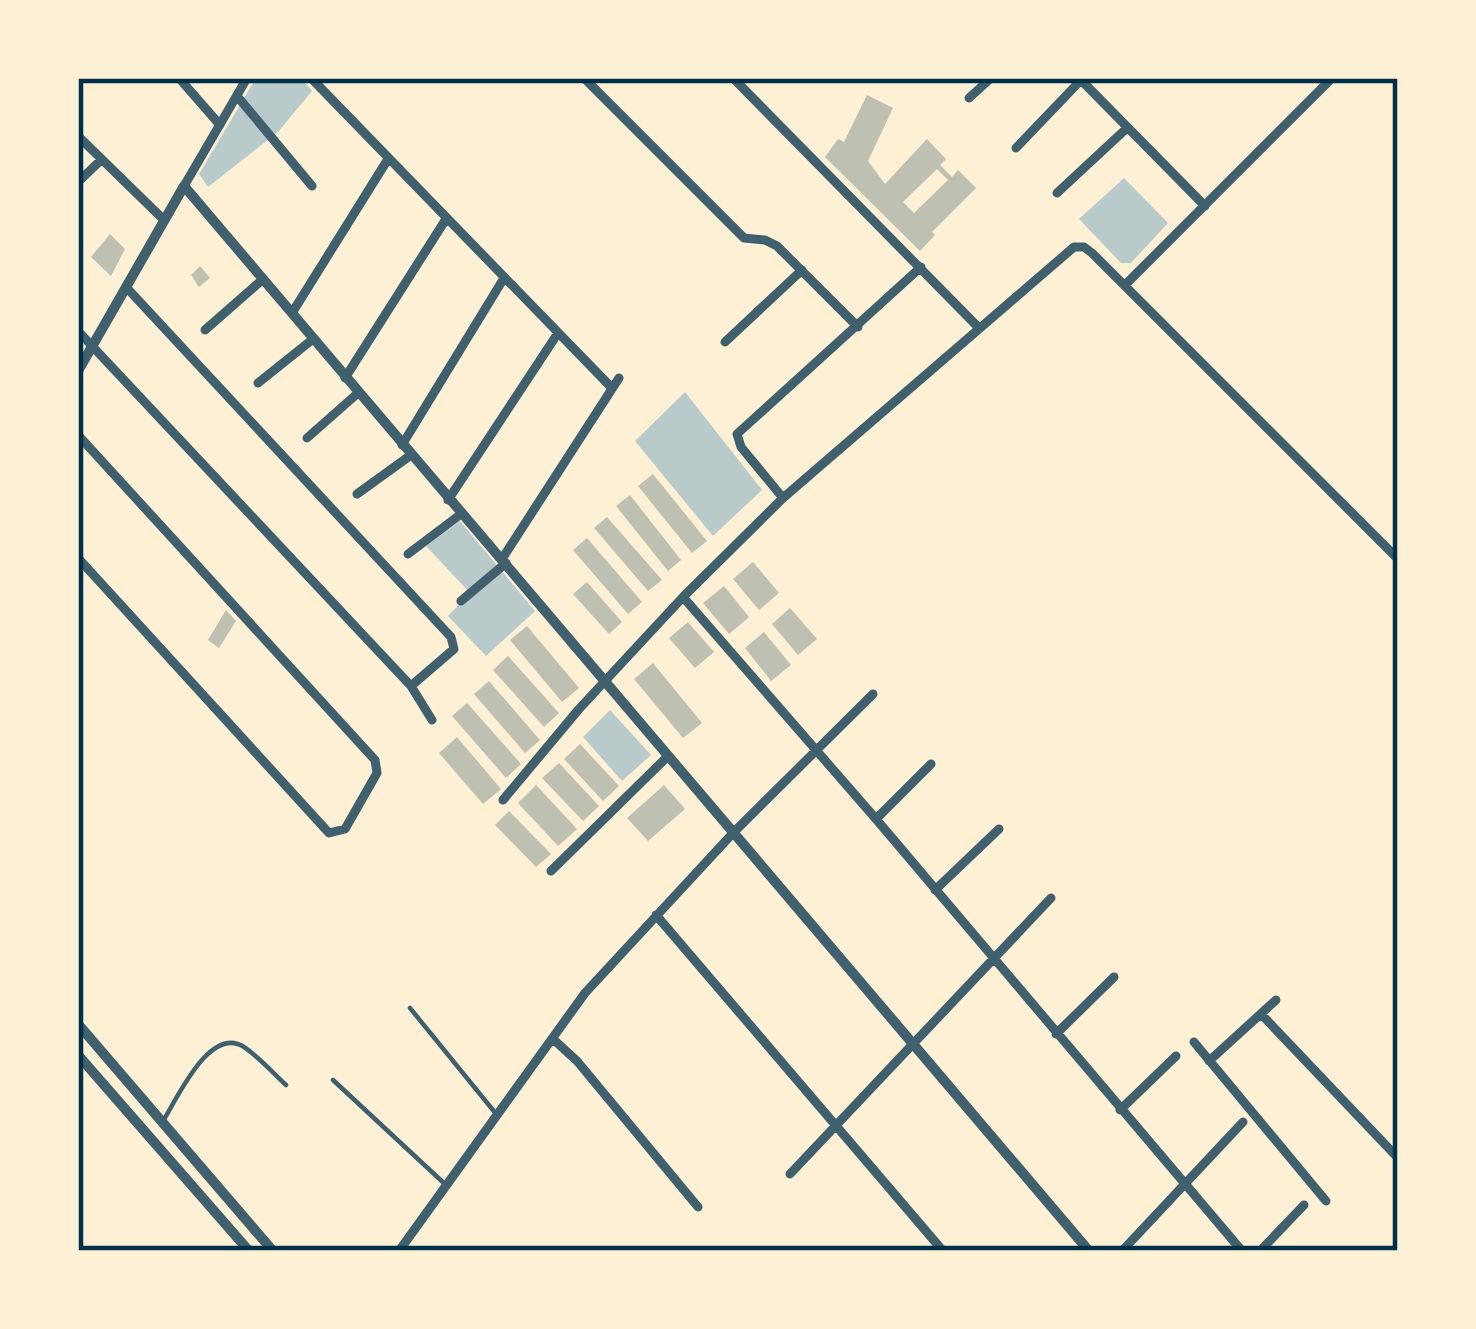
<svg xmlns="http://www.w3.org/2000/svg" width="1476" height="1329" viewBox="0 0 1476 1329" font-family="Manrope,sans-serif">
  <rect width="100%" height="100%" fill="#fdf0d5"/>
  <path fill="#b9caca" d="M256,78h45l11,13 -34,41 -70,55 -9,-13z
    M1124,178l44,45 -37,40h-10l-42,-44z
    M685,392l77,98 -49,46 -78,-95z
    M460,521l75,90 -49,45 -38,-40 22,-23 -44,-47z
    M610,710l41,45 -29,26 -39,-44z"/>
  <path fill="#bec0b2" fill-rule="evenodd" d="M867,95l26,13 -25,53 17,23 42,-45 19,20 -6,6 12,12 6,-7 18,18 -44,44 3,3 -15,16 -95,-94 13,-18 6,3zM937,169l11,11 -34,33 -11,-11z
    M110,234l15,15 -14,27 -20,-19z
    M200,266l10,12 -11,9 -8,-12z
    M653,474l54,67 -15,12 -54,-67z
    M630,495l51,65 -13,11 -52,-65z
    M607,517l55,63 -14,11 -54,-63z
    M587,538l55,64 -14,12 -55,-64z
    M753,562l26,31 -20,17 -26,-31z
    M587,582l35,40 -13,12 -36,-40z
    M724,586l25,31 -20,17 -26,-31z
    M790,608l27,31 -19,16 -26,-31z
    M226,610l10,11 -17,27 -11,-8z
    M688,622l26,30 -19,16 -26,-30z
    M527,626l52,62 -17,14 -52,-62z
    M764,632l27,33 -20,16 -26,-33z
    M508,656l51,57 -15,14 -51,-57z
    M653,663l49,60 -19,15 -49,-59z
    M489,681l51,59 -15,13 -51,-59z
    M467,703l54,61 -15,14 -54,-62z
    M457,737l44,52 -18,15 -44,-51z
    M580,744l39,42 -16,15 -39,-42z
    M559,763l40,43 -16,15 -41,-43z
    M536,785l41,44 -19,17 -40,-43z
    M664,785l21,24 -37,32 -21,-23z
    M509,811l42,43 -15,13 -41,-42z"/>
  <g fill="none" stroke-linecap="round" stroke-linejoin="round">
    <path stroke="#3f606c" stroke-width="4.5" d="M410,1008l87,107
      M333,1080l114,106
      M163,1121c15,-24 47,-96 81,-74 15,10 29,26 42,38"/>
    <path stroke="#3f606c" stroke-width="9" d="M179,78l41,47
      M311,78l300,309
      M584,78l160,160 21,2 12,6 81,81
      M733,78l246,250
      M1079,78l126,128
      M237,96l75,90
      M969,98l22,-20
      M78,136l86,84
      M1016,148l65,-68
      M78,182l23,-22
      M184,186l63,-108
      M1057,193l70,-65
      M1125,285l207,-207
      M126,287l325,350 3,12 -43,37
      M292,313l96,-154
      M205,330l58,-51
      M78,331l333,355 21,34
      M725,342l77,-72
      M345,378l101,-159
      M258,383l55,-44
      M78,435l297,325 2,13 -32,56 -16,4 -251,-275
      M307,438l51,-45
      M402,445l102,-167
      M357,494l54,-39
      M783,498l-42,-51 -4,-13 184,-167
      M448,500l110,-167
      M408,554l53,-40
      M502,559l117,-181
      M683,597l193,222 366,432
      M461,601l45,-38
      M503,800l76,-91 104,-112 100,-99 291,-251h10l8,6 306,306
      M876,819l55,-55
      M551,871l116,-114
      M935,890l64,-61
      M656,915l287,336
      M1262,1015l136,143
      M1056,1034l58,-57
      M553,1039l24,22 121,146
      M1194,1042l132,159
      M1209,1061l67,-61
      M1120,1110l56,-54
      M790,1174l261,-276
      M399,1251l186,-258 149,-161 139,-138
      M781,1251h1
      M1122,1251l121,-129
      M1260,1251l44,-46"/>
    <path stroke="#3f606c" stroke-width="10" d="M78,371l106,-185 905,1065
      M78,1024l195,227
      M78,1055l171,196"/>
  </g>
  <rect width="1476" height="1329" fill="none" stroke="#fdf0d5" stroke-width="162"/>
  <rect x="81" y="81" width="1314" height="1167" fill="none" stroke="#003049" stroke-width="4.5"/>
</svg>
